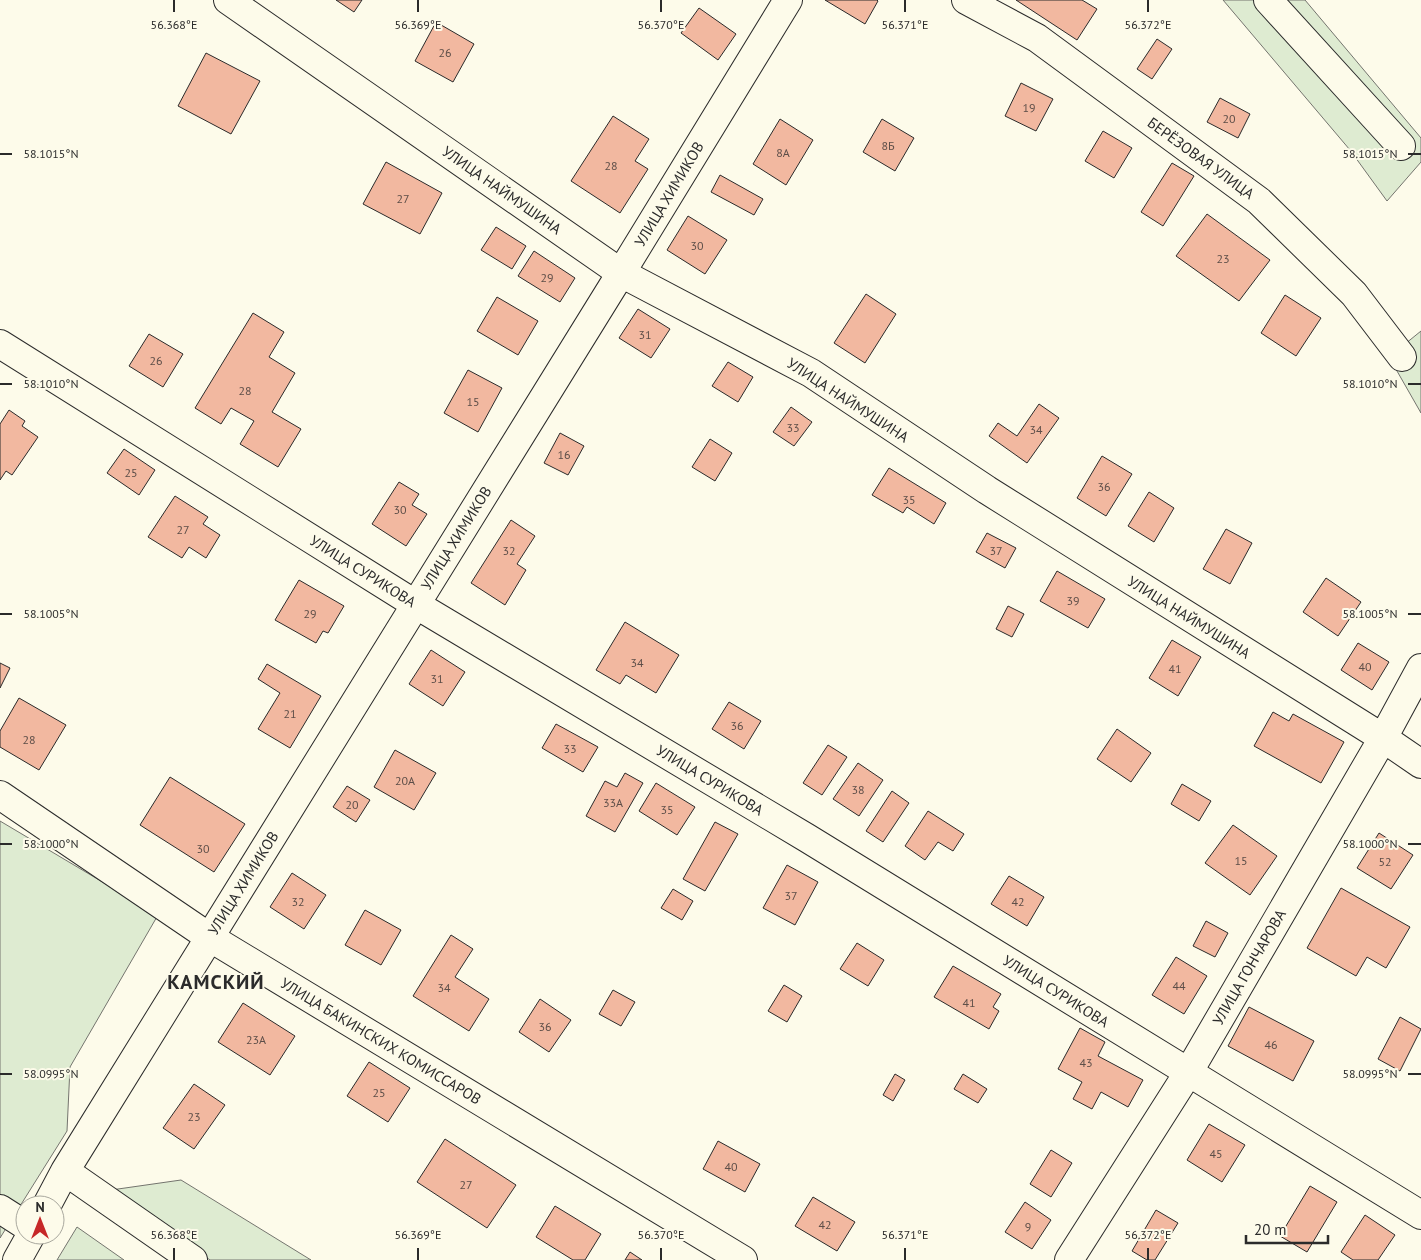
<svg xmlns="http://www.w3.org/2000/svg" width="1421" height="1260" viewBox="0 0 1421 1260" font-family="'PT Sans',sans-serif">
  <rect width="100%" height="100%" fill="#fdfbea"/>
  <path fill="#deebd1" stroke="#74746e" d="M1223,0h82l116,138v24l-34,39 -37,-51z
    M1421,331v82l-32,-56z
    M0,821l158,94 -88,152 -3,64 -67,107z
    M181,1180l130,80h-101l-99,-70z
    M77,1227l47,33h-67z"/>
  <path fill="#f2b8a0" stroke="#2b2b2b" d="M336,0h26l-8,12z
    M825,0h52l1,1 -13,23z
    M1016,0h66l15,9 -20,31z
    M699,8l37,26 -18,26 -37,-27z
    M436,22l38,22 -21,38 -38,-21z
    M1157,39l15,10 -20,30 -15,-10z
    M206,53l54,28 -29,53 -53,-28z
    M1021,83l32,16 -17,32 -31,-15z
    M1220,98l30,16 -12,24 -31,-16z
    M613,116l36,23 -14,22 13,8 -28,44 -49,-32z
    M780,119l33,21 -27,45 -33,-21z
    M882,119l32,19 -19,33 -32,-19z
    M1103,131l29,17 -18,30 -29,-17z
    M386,162l56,31 -22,41 -57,-30z
    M1172,163l22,13 -31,50 -22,-14z
    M720,175l43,24 -9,16 -43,-23z
    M1207,214l63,46 -31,41 -63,-45z
    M688,216l39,24 -22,34 -38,-24z
    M496,227l30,19 -14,23 -31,-19z
    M534,251l41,27 -15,24 -42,-26z
    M866,294l30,20 -31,49 -31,-20z
    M1285,295l36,23 -25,38 -35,-23z
    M497,297l41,24 -20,34 -41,-24z
    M638,309l32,20 -19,29 -32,-20z
    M253,313l31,19 -15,25 26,16 -23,39 29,17 -23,38 -38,-23 14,-23 -23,-13 -10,16 -26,-16z
    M149,334l34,20 -20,33 -34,-21z
    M728,362l25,15 -15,25 -26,-16z
    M468,370l34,18 -24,44 -34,-19z
    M1039,404l20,14 -32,45 -38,-27 9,-13 19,13z
    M791,407l21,15 -18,24 -21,-14z
    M9,410l16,11 -3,5 16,11 -26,38 -6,-4 -6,9v-56z
    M560,433l24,13 -16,29 -24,-12z
    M710,439l22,14 -17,28 -23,-14z
    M124,449l31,21 -16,25 -32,-22z
    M1102,456l30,18 -26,42 -29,-18z
    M889,468l57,35 -12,21 -27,-17 -4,6 -31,-18z
    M399,482l20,12 -7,11 15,9 -21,32 -34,-22z
    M1149,492l25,16 -20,34 -26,-16z
    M175,496l33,21 -5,7 17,11 -14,23 -17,-11 -7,11 -34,-21z
    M511,520l24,16 -18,28 9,6 -21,35 -34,-22z
    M1226,529l26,14 -22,41 -27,-15z
    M987,533l29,15 -11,20 -29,-16z
    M1057,571l48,28 -17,29 -48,-27z
    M1326,578l35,24 -23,34 -35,-24z
    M299,580l45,26 -16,27 -5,-2 -7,12 -41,-23z
    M1008,606l16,8 -12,23 -16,-8z
    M625,622l54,33 -23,38 -30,-18 -6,9 -24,-14z
    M1172,640l29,17 -23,39 -29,-18z
    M1358,643l31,19 -17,28 -31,-20z
    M431,650l34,22 -22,34 -34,-22z
    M0,663l10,5 -10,20z
    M267,664l54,32 -31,52 -32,-19 22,-36 -22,-14z
    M19,698l47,27 -27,45 -39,-23v-16z
    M729,702l32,19 -17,28 -32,-20z
    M1273,712l16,9 4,-7 51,28 -23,41 -67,-37z
    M556,724l42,23 -15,25 -41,-24z
    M1117,729l34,24 -20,29 -34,-23z
    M828,745l19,12 -25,38 -19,-12z
    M395,750l41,23 -22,37 -40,-23z
    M858,763l25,17 -24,36 -26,-17z
    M625,773l18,10 -28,49 -29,-16 19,-35 12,6z
    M170,777l75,47 -31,48 -74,-47z
    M656,783l39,24 -18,28 -38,-24z
    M1182,784l29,17 -12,20 -28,-17z
    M347,786l23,14 -14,22 -23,-15z
    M892,791l17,12 -26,39 -17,-11z
    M928,811l36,23 -11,17 -15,-9 -13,18 -20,-14z
    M715,822l23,12 -33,57 -22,-12z
    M1233,825l44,31 -27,39 -45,-32z
    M1379,833l34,22 -22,34 -34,-21z
    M787,865l31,17 -23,43 -32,-17z
    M292,873l34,22 -22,34 -34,-22z
    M1009,876l35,21 -17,29 -36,-22z
    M1341,888l69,39 -24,41 -19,-11 -11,19 -49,-28z
    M673,889l20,12 -11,19 -21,-12z
    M365,910l36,20 -20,35 -36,-20z
    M1206,921l22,12 -13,24 -22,-11z
    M451,935l22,14 -18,28 34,22 -20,32 -56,-35z
    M857,943l27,17 -16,26 -28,-17z
    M1176,957l31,19 -23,38 -32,-19z
    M953,966l48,28 -8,13 6,4 -10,18 -55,-32z
    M784,985l18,11 -15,26 -19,-11z
    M613,990l22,12 -14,24 -22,-12z
    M540,999l31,21 -22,32 -30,-20z
    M243,1003l52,33 -25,39 -52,-33z
    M1249,1007l65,34 -21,40 -65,-35z
    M1400,1017l21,12 -21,42 -22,-12z
    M1080,1028l25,14 -7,14 45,24 -15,27 -27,-15 -9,17 -19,-10 9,-17 -24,-13z
    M369,1062l41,26 -22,34 -41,-26z
    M895,1074l10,6 -12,21 -10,-6z
    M963,1074l24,15 -9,14 -24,-14z
    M194,1084l31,21 -31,44 -31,-21z
    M1209,1124l36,21 -23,37 -35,-22z
    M445,1139l71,46 -29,43 -70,-46z
    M718,1141l42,23 -15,28 -42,-23z
    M1051,1150l21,13 -21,34 -21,-13z
    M1310,1186l27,16 -30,50 -27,-16z
    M813,1197l42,25 -18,29 -42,-25z
    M1025,1202l26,18 -19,29 -27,-17z
    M555,1206l46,28 -16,26h-12l-37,-23z
    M1156,1210l22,13 -23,37h-8l-15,-9z
    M1365,1215l30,20 -17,25h-25l-12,-8z
    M630,1252l12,8h-17z"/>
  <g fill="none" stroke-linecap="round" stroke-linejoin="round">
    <defs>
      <path id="minor" d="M228,0l393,273 190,100 176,117 396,248 38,26
        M966,0l71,38 222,163 95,93 48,63
        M1268,0l133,146
        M0,344l415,260 392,234 614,377
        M0,795l209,142 534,323
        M65,1171l128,89
        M47,1205l18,-34 556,-898 167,-273
        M0,1209l25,16
        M17,1260l14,-25
        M1069,1260l119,-187 195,-335 38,-70"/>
    </defs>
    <use href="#minor" stroke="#2b2b2b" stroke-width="30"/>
    <use href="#minor" stroke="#fdfbea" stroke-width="28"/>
  </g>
  <path fill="none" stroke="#2b2b2b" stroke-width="2" d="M174,0v12M418,0v12M661,0v12M905,0v12M1148,0v12M0,154h12M1408,154h13M0,384h12M1408,384h13M0,614h12M1408,614h13M0,844h12M1408,844h13M0,1074h12M1408,1074h13M174,1248v12M418,1248v12M661,1248v12M905,1248v12M1148,1248v12"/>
  <g text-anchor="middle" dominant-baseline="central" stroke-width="4" stroke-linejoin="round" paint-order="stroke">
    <g font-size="12" fill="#5d4e48">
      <text x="445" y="52">26</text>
      <text x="1029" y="107">19</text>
      <text x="1229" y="118">20</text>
      <text x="888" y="145">8Б</text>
      <text x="783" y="152">8А</text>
      <text x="611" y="165">28</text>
      <text x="403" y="198">27</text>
      <text x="697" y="245">30</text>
      <text x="1223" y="258">23</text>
      <text x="547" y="277">29</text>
      <text x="645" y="334">31</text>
      <text x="156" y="360">26</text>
      <text x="245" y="390">28</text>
      <text x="473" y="401">15</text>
      <text x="793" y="427">33</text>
      <text x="1036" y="429">34</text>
      <text x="564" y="454">16</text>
      <text x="131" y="472">25</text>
      <text x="1104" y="486">36</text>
      <text x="909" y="499">35</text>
      <text x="400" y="509">30</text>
      <text x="183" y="529">27</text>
      <text x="509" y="550">32</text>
      <text x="996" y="550">37</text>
      <text x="1073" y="600">39</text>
      <text x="310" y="613">29</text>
      <text x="637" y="662">34</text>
      <text x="1365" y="666">40</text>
      <text x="1175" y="668">41</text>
      <text x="437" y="678">31</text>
      <text x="290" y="713">21</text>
      <text x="737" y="725">36</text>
      <text x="29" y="739">28</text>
      <text x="570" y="748">33</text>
      <text x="405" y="780">20А</text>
      <text x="858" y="789">38</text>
      <text x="613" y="802">33А</text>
      <text x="352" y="804">20</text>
      <text x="667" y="809">35</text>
      <text x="203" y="848">30</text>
      <text x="1241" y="860">15</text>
      <text x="1385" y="861">52</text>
      <text x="791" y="895">37</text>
      <text x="298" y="901">32</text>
      <text x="1018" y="901">42</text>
      <text x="1179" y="985">44</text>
      <text x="444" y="987">34</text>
      <text x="969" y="1002">41</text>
      <text x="545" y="1026">36</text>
      <text x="256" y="1039">23А</text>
      <text x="1271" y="1044">46</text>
      <text x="1086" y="1062">43</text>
      <text x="379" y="1092">25</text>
      <text x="194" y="1116">23</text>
      <text x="1216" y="1153">45</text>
      <text x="731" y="1166">40</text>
      <text x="466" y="1184">27</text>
      <text x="825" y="1224">42</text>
      <text x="1028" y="1226">9</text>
    </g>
    <g font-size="15" fill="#2b2b2b" stroke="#fdfbea">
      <text transform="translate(1201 158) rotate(36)">БЕРЁЗОВАЯ УЛИЦА</text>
      <text transform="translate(502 190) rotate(35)">УЛИЦА НАЙМУШИНА</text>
      <text transform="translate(669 194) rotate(-59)">УЛИЦА ХИМИКОВ</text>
      <text transform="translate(848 400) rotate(33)">УЛИЦА НАЙМУШИНА</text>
      <text transform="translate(456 538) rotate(-58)">УЛИЦА ХИМИКОВ</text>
      <text transform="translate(363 571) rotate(32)">УЛИЦА СУРИКОВА</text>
      <text transform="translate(1189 617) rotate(32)">УЛИЦА НАЙМУШИНА</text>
      <text transform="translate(710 780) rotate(31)">УЛИЦА СУРИКОВА</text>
      <text transform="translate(243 883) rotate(-58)">УЛИЦА ХИМИКОВ</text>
      <text transform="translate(1249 967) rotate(-60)">УЛИЦА ГОНЧАРОВА</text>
      <text transform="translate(1056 991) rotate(32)">УЛИЦА СУРИКОВА</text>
      <text transform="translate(381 1041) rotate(31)">УЛИЦА БАКИНСКИХ КОМИССАРОВ</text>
    </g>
    <g font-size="20" font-weight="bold" letter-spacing="1" fill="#2b2b2b" stroke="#fdfbea">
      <text x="216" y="982">КАМСКИЙ</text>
    </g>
  </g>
  <g font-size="12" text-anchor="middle" fill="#2b2b2b" stroke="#fdfbea" stroke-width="4" stroke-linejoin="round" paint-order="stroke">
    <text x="174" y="29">56.368°E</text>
    <text x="418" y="29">56.369°E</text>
    <text x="661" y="29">56.370°E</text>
    <text x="905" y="29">56.371°E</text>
    <text x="1148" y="29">56.372°E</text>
    <text x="51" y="158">58.1015°N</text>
    <text x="1370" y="158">58.1015°N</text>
    <text x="51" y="388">58.1010°N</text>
    <text x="1370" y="388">58.1010°N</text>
    <text x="51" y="618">58.1005°N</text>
    <text x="1370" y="618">58.1005°N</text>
    <text x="51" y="848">58.1000°N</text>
    <text x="1370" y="848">58.1000°N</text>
    <text x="51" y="1078">58.0995°N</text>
    <text x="1370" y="1078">58.0995°N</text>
    <text x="174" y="1239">56.368°E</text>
    <text x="418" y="1239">56.369°E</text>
    <text x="661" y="1239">56.370°E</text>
    <text x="905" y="1239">56.371°E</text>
    <text x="1148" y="1239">56.372°E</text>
  </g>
  <g transform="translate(40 1220)"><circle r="24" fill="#fdfbea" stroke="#a9a89e"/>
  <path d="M0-4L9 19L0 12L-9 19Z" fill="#c62828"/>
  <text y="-8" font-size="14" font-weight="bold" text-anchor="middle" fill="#2b2b2b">N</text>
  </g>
  <path d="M1246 1235v8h82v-8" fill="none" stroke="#2b2b2b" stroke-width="2.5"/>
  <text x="1254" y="1235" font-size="15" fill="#2b2b2b" stroke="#fdfbea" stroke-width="4" paint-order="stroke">20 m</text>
</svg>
